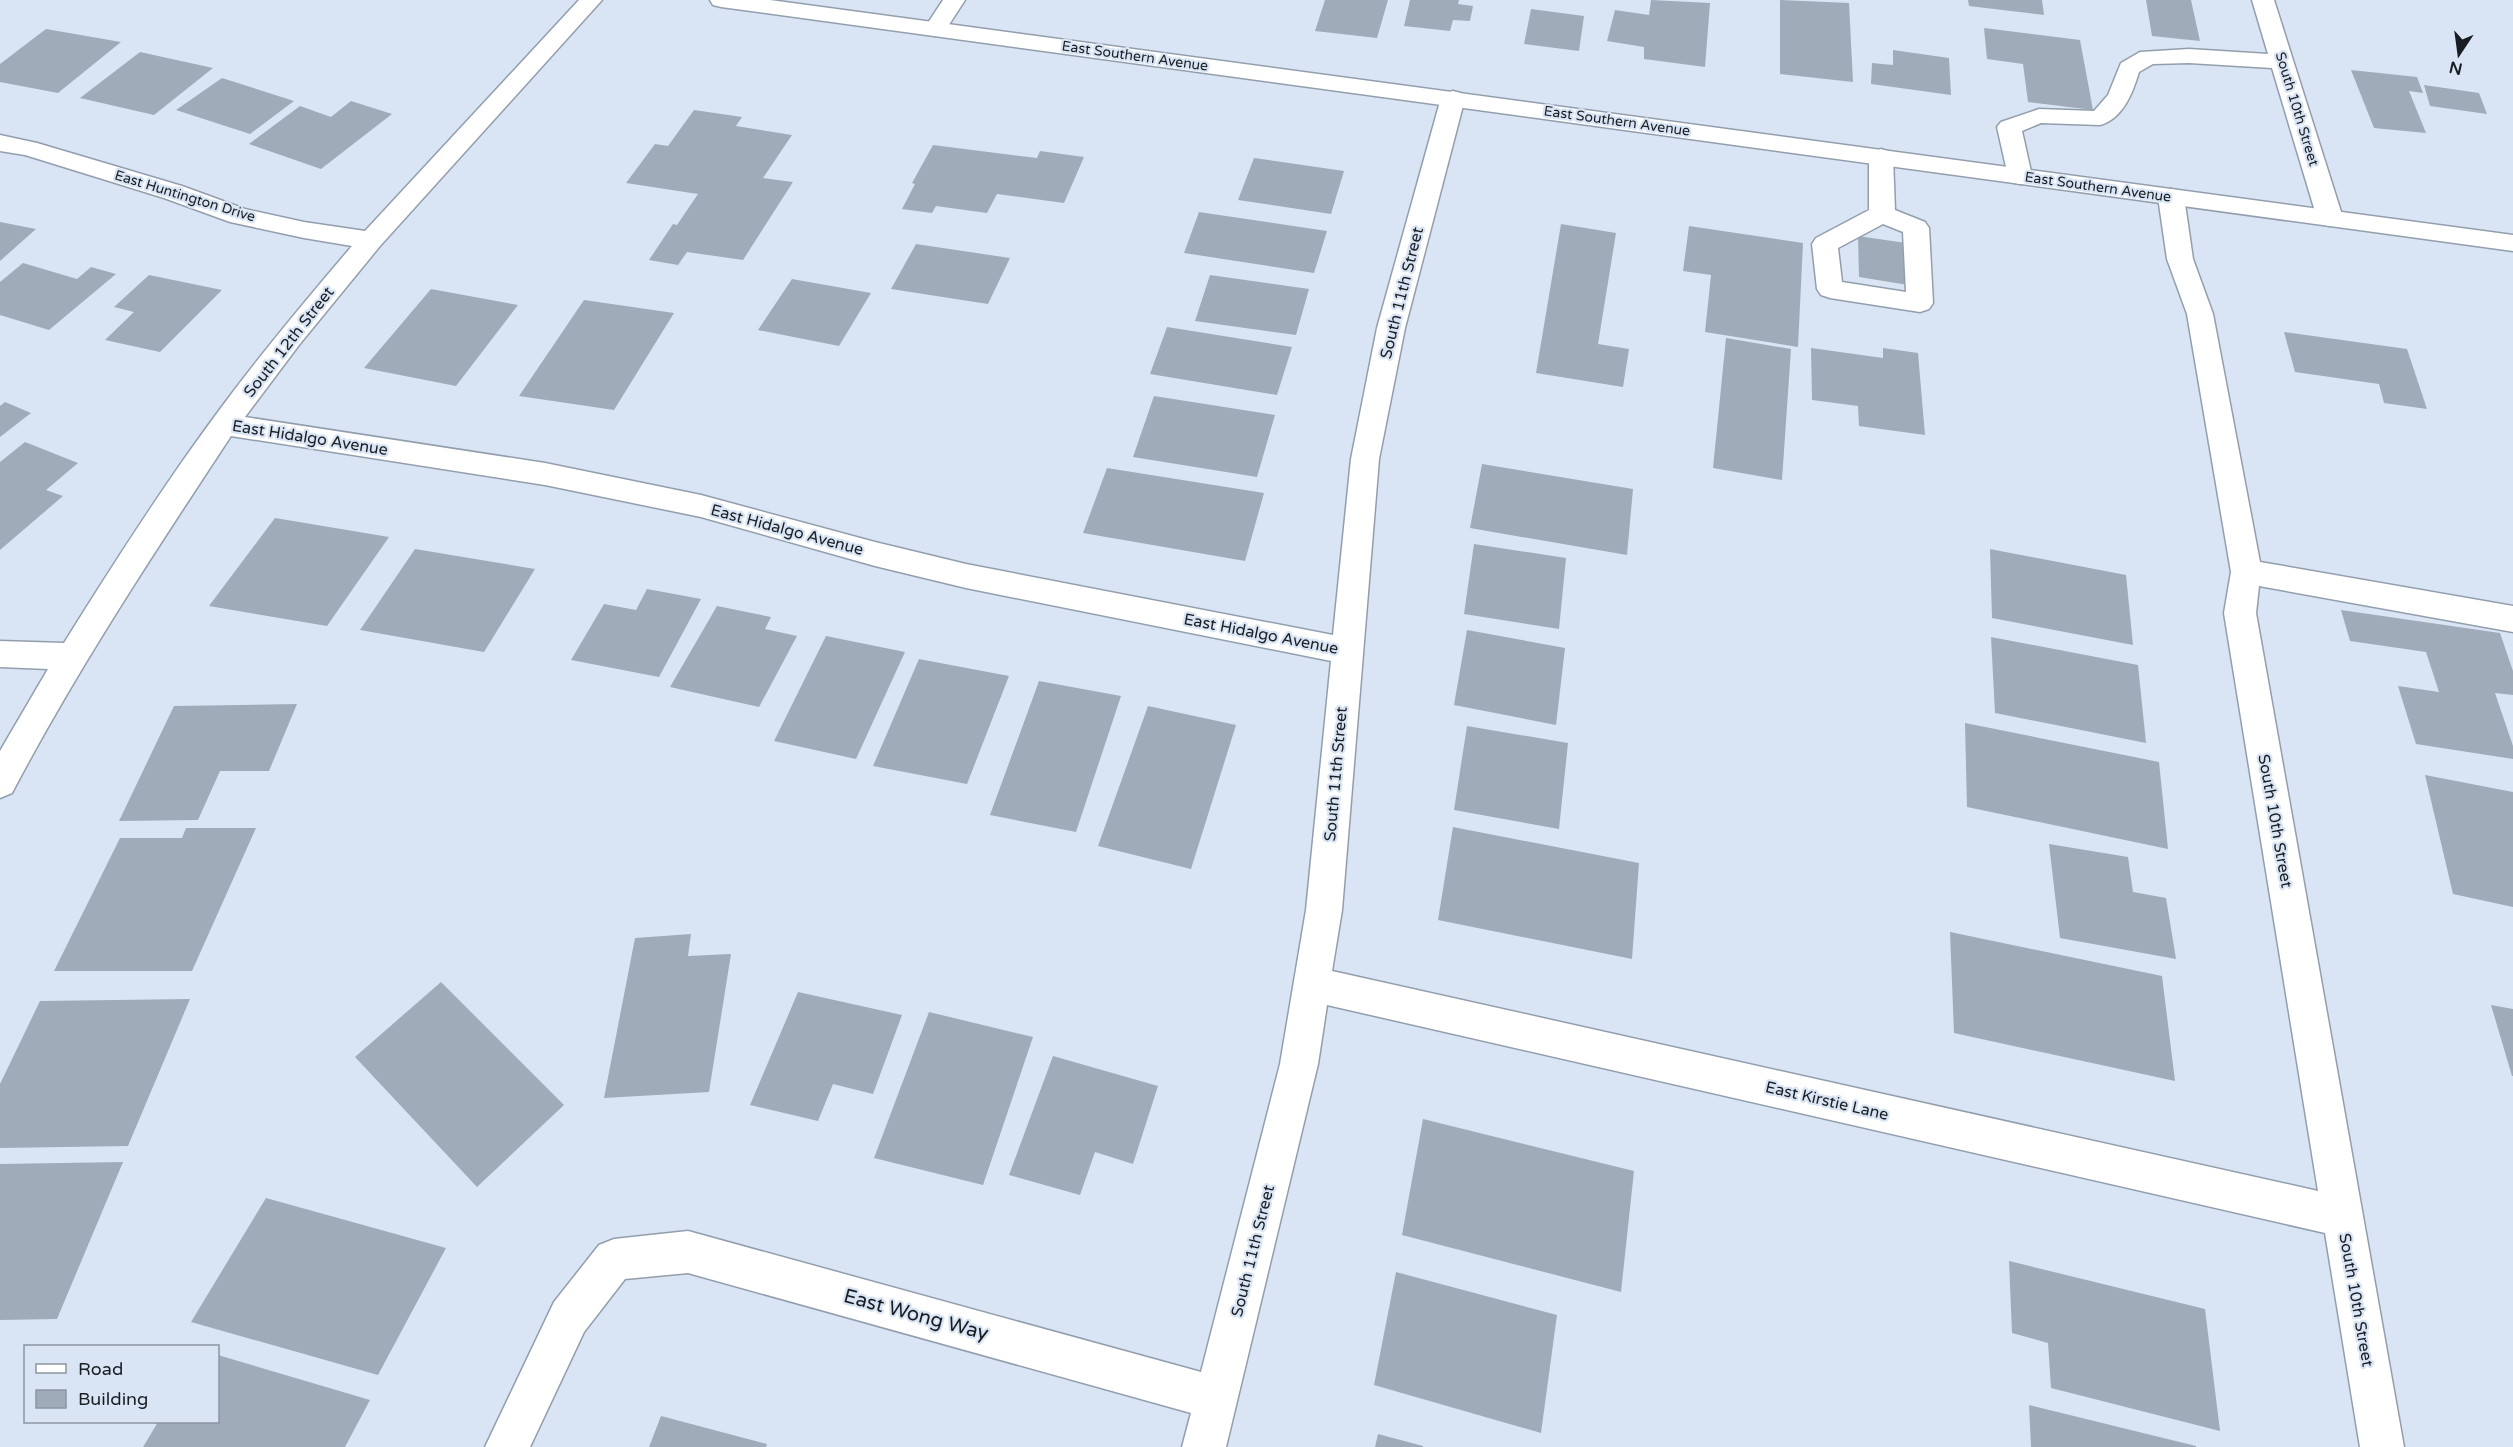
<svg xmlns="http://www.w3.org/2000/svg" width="2513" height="1447" viewBox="0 0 2513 1447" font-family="'Varela Round',sans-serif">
  <rect width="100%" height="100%" fill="#d9e5f4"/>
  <path fill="#a0abba" d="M1325,0h63l-11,38 -62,-7z
    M1410,0h49l-1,4 15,2 -3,15 -17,-1 -3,11 -46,-5z
    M1651,0l59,3 -5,64 -61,-8v-12l-37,-6 8,-31 34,5z
    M1780,0l69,3 4,79 -73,-8z
    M1968,0h74l2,15 -75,-9z
    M2146,0h45l9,41 -48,-5z
    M1531,9l53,7 -5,35 -55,-7z
    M1984,28l96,12 13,70 -65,-8 -5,-38 -36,-5z
    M46,29l75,13 -63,51 -58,-11v-18z
    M1893,50l56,8 2,37 -80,-11 1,-21 21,2z
    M140,52l73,16 -59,47 -74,-17z
    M2351,70l66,7 6,16 -14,-2 17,42 -52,-5z
    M222,78l72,23 -44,33 -74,-24z
    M2424,85l55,8 8,21 -57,-8z
    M351,101l41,13 -71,55 -72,-25 51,-38 31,11z
    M694,110l48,7 -6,9 56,9 -29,43 30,4 -50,78 -56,-8 -9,13 -29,-5 24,-36 4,1 21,-31 -72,-11 29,-39 13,2z
    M933,145l104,13 3,-7 44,6 -20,46 -67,-9 -10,19 -51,-7 -4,7 -30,-4 13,-25 -3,-1z
    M1254,158l90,13 -13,43 -93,-14z
    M1199,212l128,19 -13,42 -130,-20z
    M0,222l36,7 -36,32z
    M1561,224l55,9 -18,111 31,5 -6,38 -87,-14z
    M1689,226l114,17 -5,104 -93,-15 6,-57 -28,-4z
    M1858,236l48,7 2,42 -49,-8z
    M916,244l94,14 -22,46 -97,-15z
    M23,263l54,16 14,-12 25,7 -67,56 -49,-15v-33z
    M149,275l73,15 -62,62 -55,-12 29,-28 -20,-5z
    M1210,275l99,14 -13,46 -101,-14z
    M792,279l79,14 -32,53 -81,-16z
    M431,289l87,16 -62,81 -92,-18z
    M584,300l90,13 -60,97 -95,-14z
    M1167,327l125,20 -15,48 -127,-21z
    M2284,332l123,17 20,60 -43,-6 -5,-19 -84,-12z
    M1726,338l65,11 -9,131 -69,-12z
    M1811,348l72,10v-10l35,5 7,82 -66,-9 -1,-20 -46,-6z
    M1154,396l121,19 -18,62 -124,-20z
    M5,402l26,11 -31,24v-31z
    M25,442l53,21 -32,27 17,6 -63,54v-88z
    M1482,464l151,25 -6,66 -157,-27z
    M1107,468l157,25 -19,68 -162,-28z
    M275,518l114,19 -62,89 -118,-20z
    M1474,544l92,14 -7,71 -95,-15z
    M415,549l120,20 -51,83 -124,-22z
    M1990,549l136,26 7,70 -141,-27z
    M647,589l54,10 -42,78 -88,-17 33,-56 32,6z
    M717,606l54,11 -6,12 32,7 -38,71 -89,-20z
    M2341,610l159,23 13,38v24l-18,-2 18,53v13l-97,-15 -18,-58 41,6 -13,-40 -76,-11z
    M1467,630l98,18 -9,77 -102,-20z
    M826,636l79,16 -49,107 -82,-18z
    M1991,637l147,28 8,78 -151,-30z
    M919,659l90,17 -42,108 -94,-18z
    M1039,681l82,15 -45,136 -86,-17z
    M297,704l-28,67h-49l-22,49 -79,1 55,-115z
    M1148,706l88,19 -45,144 -93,-23z
    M1965,723l194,39 9,87 -201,-42z
    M1467,726l101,17 -9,86 -105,-19z
    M2425,775l88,17v115l-60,-13z
    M1453,827l186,36 -7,96 -194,-39z
    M186,828h70l-64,143h-138l66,-133h62z
    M2049,844l79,13 5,35 33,6 10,61 -116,-21z
    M1950,932l212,44 13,105 -221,-48z
    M691,934l-3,22 43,-2 -22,138 -105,6 31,-160z
    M441,982l123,123 -87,82 -122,-130z
    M798,992l104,23 -29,79 -40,-10 -15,37 -68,-16z
    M190,999l-62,147 -128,2v-64l40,-83z
    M2491,1005l22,4v67h-1z
    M929,1012l104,25 -50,148 -109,-27z
    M1053,1056l105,30 -25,78 -38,-12 -15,43 -71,-20z
    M1423,1119l211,52 -13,121 -219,-57z
    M123,1162l-66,157 -57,1v-156z
    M266,1198l180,50 -68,127 -187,-53z
    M2009,1261l196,48 15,122 -169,-43 -3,-45 -36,-10z
    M1396,1272l161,43 -16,118 -167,-48z
    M218,1355l152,45 -25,47h-202l15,-25h60z
    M2029,1405l167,41v1h-165z
    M661,1416l106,28 -1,3h-117z
    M1378,1434l45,12v1h-48z"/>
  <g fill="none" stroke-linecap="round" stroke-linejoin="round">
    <defs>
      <path id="minor" d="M579,0h23l-222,246 -81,99 -54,72 300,46 156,32 174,47 91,22 367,71 18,-176 26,-131 64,-230 4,-5 8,-2 8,2 4,5 -60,230 -26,131 -37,451 -10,61 986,220 -94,-578 7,-41 -44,-258 -20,-55 -9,-62 4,-6 9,-2 9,2 4,6 9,62 20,55 47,248 253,44v26l-254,-46 -3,27 148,834h-44l-35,-214 -998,-228 -9,59 -92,383h-44l9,-34 -503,-140 -63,6 -41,53 -54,115h-45l69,-145 45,-57 15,-6 74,-8 513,141 79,-308 26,-154 25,-249 -365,-73 -91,-22 -174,-49 -156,-32 -314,-49c-77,117 -154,233 -219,357l-12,5v-47l48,-82 -48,-2v-26l64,2c48,-77 97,-154 151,-227 43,-59 90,-115 137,-170l-48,-8 -74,-16 -66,-24 -139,-43 -25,-4v-16l37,8 145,43 63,23 59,13 61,9z
        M943,0h22l-22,34 -8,2 -8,-2 -3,-5z
        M2252,0h22l69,218 -4,6 -9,2 -9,-2 -4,-6 -45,-150 -83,-5 -36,1 -14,8c-6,20 -16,47 -39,53l-59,-2 -19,8 10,45 -3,6 -9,2 -9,-2 -3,-6 -11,-49 4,-5 38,-13 55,2 14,-16 13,-32 19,-11 49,-3 79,5z
        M1881,149l9,3 3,5 2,53 30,12 4,6 4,75 -4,6 -9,3 -90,-14 -9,-3 -4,-6 -5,-45 4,-6 53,-28v-53l3,-5zM1883,224l20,8 3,60 -64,-10 -4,-34z"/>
      <path id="major" d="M710,0h60l1743,235v16l-1792,-244 -8,-2z"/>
    </defs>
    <use href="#minor" stroke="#939ead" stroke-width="3"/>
    <use href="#major" stroke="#939ead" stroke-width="3"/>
    <use href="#minor" fill="#fff" fill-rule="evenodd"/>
    <use href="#major" fill="#fff" fill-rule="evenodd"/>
  </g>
  <g text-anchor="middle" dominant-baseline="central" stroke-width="4.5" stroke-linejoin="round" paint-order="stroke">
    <g font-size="14" fill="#191d22" stroke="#d9e5f4">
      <text transform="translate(1135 56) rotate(8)">East Southern Avenue</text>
      <text transform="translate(2297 109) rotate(73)">South 10th Street</text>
      <text transform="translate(1617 121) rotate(8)">East Southern Avenue</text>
      <text transform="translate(2098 187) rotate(8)">East Southern Avenue</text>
      <text transform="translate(185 196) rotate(17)">East Huntington Drive</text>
    </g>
    <g font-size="16" fill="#191d22" stroke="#d9e5f4">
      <text transform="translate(1402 293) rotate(-76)">South 11th Street</text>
      <text transform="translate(289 342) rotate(-52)">South 12th Street</text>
      <text transform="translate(310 438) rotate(9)">East Hidalgo Avenue</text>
      <text transform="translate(787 530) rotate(15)">East Hidalgo Avenue</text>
      <text transform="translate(1261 634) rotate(11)">East Hidalgo Avenue</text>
      <text transform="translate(1336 774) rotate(-85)">South 11th Street</text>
      <text transform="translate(2275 821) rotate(80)">South 10th Street</text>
      <text transform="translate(1827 1101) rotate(13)">East Kirstie Lane</text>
      <text transform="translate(1253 1251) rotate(-76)">South 11th Street</text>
      <text transform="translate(2356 1300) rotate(80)">South 10th Street</text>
    </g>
    <g font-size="20" fill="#191d22" stroke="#d9e5f4">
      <text transform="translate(916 1315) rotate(15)">East Wong Way</text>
    </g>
  </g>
  <rect x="24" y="1345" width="195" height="78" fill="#d9e5f4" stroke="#8c95a0" stroke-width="1.5"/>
  <rect x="36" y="1364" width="30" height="9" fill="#ffffff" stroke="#8c95a0" stroke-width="1.5"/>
  <text x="78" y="1375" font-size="18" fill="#191d22">Road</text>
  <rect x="36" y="1390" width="30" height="18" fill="#a0abba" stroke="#8c95a0" stroke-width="1.5"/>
  <text x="78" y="1405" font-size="18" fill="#191d22">Building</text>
  <g transform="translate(2459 54) rotate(193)" stroke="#d9e5f4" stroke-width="4.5" paint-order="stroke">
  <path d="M0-4.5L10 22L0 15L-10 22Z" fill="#191d22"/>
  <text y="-9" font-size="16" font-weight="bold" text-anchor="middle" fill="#191d22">N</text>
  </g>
</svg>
